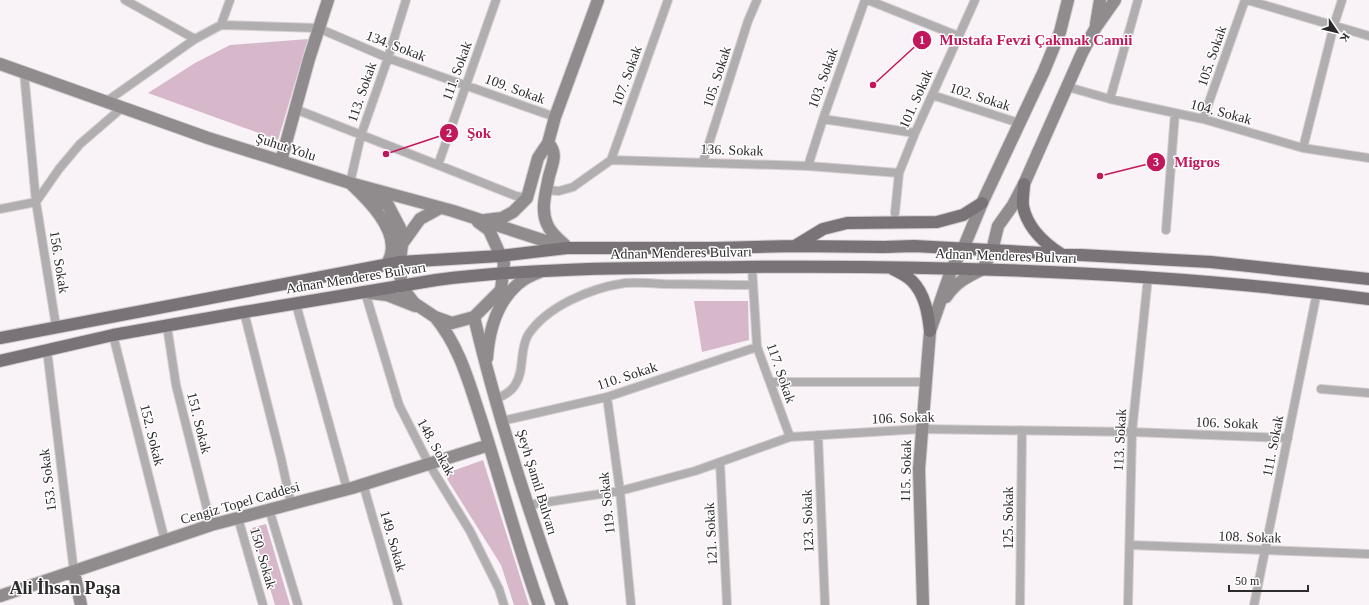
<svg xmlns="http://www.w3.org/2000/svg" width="1369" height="605" viewBox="0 0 1369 605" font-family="'Times New Roman',serif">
  <rect width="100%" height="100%" fill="#f9f2f6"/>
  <path fill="#d7b8ca" d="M308,39l-30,101 -130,-47 47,-30 35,-18z
    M694,301h54l1,39 -47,12z
    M483,460l46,145h-15l-13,-40 -57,-91z
    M266,524l24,81h-15l-23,-77z"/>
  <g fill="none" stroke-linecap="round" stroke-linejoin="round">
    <defs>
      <path id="street" d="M125,0l70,39 26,-14
        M868,0l90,36
        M1247,0l122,36
        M221,25l97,3 70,30 167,59
        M221,25l9,-25
        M24,72l12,130 20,124
        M1068,87l42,12 93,20 100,29 66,10
        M932,95l87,28
        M1110,99l28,-99
        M107,101l88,-62
        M295,109l143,56 58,-165
        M823,119l92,14
        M1203,119l42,-119
        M1303,148l31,-123 8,-25
        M611,160l57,-160
        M703,162l45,-141 9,-21
        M438,165l78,31 6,1
        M808,166l15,-47 42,-119
        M350,183l11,-48 27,-77 18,-58
        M546,190l13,1 14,-4 38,-27 197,6 91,7
        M0,209l36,-7 23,-33 21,-25 43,-37
        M895,213l4,-40 16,-40 60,-133
        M1166,230l9,-117
        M752,267l5,80 33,90
        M365,292l34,113 30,59 41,67 29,58 5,16
        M296,304l51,185
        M244,312l37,146 10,46
        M167,326l9,59 35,140
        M113,335l52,206
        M47,350l27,222
        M770,382h155
        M1321,389l48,4
        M607,397l13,94 11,114
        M496,399c7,-3 15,-7 19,-14 10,-14 4,-35 13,-50 19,-29 63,-47 97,-52 12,-1 26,0 39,1 30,0 59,1 89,1
        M502,421l105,-24 150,-50
        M818,435l7,170
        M720,462l7,143
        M363,484l35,121
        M528,505l92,-14 75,-20 95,-34 131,-8 211,3 156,6
        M269,509l29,96
        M238,518l25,87
        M1130,545l239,9
        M1020,605l2,-174
        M1128,605l4,-173 16,-155
        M1254,605l63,-313"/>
      <path id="secondary" d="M1096,24l4,-24
        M0,64l208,74 73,23 69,22 103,28 114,37
        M548,143c12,12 2,24 0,38 -3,14 -7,30 -1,43 3,8 11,15 18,21
        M281,161l28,-102 19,-59
        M351,184c17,16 46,44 40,70 -1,4 -3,8 -5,11
        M363,194l25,11 12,23 2,16
        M440,208l-20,11 -18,25 -2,18 1,24 13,17 21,14 17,6 22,-6 27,-27 3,-27 -15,-33 -11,-8
        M485,220l17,-2 11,-6 14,-14 11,-40 10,-15 7,-26 43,-117
        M370,293l17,2 28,11
        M946,297c10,-15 21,-20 37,-28l9,-18 6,-25 15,-21 11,-21 58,-131 14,-26 19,-27
        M435,317c25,30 34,66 46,102 20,62 36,125 58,186
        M474,317c23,98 55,194 88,288
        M487,358c2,-28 9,-55 31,-74 6,-5 14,-9 22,-12
        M74,572l7,33
        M0,596l211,-71 141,-37 137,-43
        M923,605l-4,-136 11,-138 22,-63 11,-19 19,-46 62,-132 16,-39 8,-32"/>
      <path id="primary" d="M1024,184c0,7 -2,15 -1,22 4,21 21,37 38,48
        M795,246l28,-17 24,-6 90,-1 26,-7 19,-12
        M891,268c7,4 15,7 21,13 13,13 16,32 18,50
        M0,338l400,-76 100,-6 67,-8h149l79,-2 89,1 30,-1 297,16 158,17
        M0,361l113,-26 131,-23 192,-32c102,-13 206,-12 309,-13 209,-2 418,5 624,32"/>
    </defs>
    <use href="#street" stroke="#d4ced2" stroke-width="10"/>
    <use href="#secondary" stroke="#d4ced2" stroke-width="14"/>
    <use href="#primary" stroke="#d4ced2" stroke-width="14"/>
    <use href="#street" stroke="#b1aeb0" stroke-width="8"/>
    <use href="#secondary" stroke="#908c8e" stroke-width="12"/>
    <use href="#primary" stroke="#797377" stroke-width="12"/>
  </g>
  <g text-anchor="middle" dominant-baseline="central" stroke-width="3" stroke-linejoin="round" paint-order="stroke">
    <g font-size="14" fill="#2d2a2c" stroke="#fff">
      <text transform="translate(396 46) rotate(21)">134. Sokak</text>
      <text transform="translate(1212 56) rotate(-71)">105. Sokak</text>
      <text transform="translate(457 71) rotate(-70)">111. Sokak</text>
      <text transform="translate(627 76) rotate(-70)">107. Sokak</text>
      <text transform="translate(717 77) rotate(-72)">105. Sokak</text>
      <text transform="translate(823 78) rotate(-70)">103. Sokak</text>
      <text transform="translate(515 89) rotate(20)">109. Sokak</text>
      <text transform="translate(362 92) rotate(-71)">113. Sokak</text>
      <text transform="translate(980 97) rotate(18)">102. Sokak</text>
      <text transform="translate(916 99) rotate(-66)">101. Sokak</text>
      <text transform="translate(1221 112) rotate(15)">104. Sokak</text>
      <text transform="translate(286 147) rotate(18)">Şuhut Yolu</text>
      <text transform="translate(732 150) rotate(2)">136. Sokak</text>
      <text transform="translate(681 253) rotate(-1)">Adnan Menderes Bulvarı</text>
      <text transform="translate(1006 256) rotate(2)">Adnan Menderes Bulvarı</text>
      <text transform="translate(59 262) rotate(81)">156. Sokak</text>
      <text transform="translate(356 278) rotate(-9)">Adnan Menderes Bulvarı</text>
      <text transform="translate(781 373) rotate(71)">117. Sokak</text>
      <text transform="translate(627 376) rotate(-18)">110. Sokak</text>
      <text transform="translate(903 418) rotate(-2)">106. Sokak</text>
      <text transform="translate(199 423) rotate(76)">151. Sokak</text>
      <text transform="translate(1227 423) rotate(2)">106. Sokak</text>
      <text transform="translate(152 435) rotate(76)">152. Sokak</text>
      <text transform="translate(1120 440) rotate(-87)">113. Sokak</text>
      <text transform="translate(1273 446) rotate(-79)">111. Sokak</text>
      <text transform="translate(436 447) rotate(61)">148. Sokak</text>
      <text transform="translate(906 471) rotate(-89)">115. Sokak</text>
      <text transform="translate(48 480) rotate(-97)">153. Sokak</text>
      <text transform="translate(537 482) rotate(73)">Şeyh Şamil Bulvarı</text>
      <text transform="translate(240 503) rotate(-16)">Cengiz Topel Caddesi</text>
      <text transform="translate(607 503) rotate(-96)">119. Sokak</text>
      <text transform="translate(1008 518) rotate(-90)">125. Sokak</text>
      <text transform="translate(808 521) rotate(-92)">123. Sokak</text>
      <text transform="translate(711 534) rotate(-93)">121. Sokak</text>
      <text transform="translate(1250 537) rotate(2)">108. Sokak</text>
      <text transform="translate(393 541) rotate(74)">149. Sokak</text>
      <text transform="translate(263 558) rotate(74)">150. Sokak</text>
    </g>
    <g font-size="18" font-weight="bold" fill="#2d2a2c" stroke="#fff">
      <text x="65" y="588">Ali İhsan Paşa</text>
    </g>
  </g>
  <path fill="none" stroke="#c2185b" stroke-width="1.5" d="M873 85L922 40M386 154L449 133M1100 176L1156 162"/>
  <g fill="#c2185b" stroke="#fff" stroke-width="1.5">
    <circle cx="873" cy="85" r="4"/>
    <circle cx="386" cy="154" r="4"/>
    <circle cx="1100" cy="176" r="4"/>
    <circle cx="922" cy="40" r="10"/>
    <circle cx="449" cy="133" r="10"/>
    <circle cx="1156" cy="162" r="10"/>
  </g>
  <g font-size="12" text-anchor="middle" font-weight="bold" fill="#fff">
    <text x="922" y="44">1</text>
    <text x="449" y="137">2</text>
    <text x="1156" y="166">3</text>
  </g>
  <g font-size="15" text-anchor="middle" font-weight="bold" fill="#c2185b" stroke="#fff" stroke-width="3" stroke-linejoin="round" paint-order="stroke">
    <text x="1036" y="45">Mustafa Fevzi Çakmak Camii</text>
    <text x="479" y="138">Şok</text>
    <text x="1197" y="167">Migros</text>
  </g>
  <g transform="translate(1337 32) rotate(125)" stroke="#ffffff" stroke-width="3" paint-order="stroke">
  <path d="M0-3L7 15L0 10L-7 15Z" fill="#2d2a2c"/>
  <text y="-6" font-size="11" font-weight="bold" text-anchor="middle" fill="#2d2a2c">K</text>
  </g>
  <path d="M1229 585v6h79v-6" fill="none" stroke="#2d2a2c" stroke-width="2"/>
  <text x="1235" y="585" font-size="12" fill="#2d2a2c" stroke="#ffffff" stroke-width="3" paint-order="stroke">50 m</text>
</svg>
